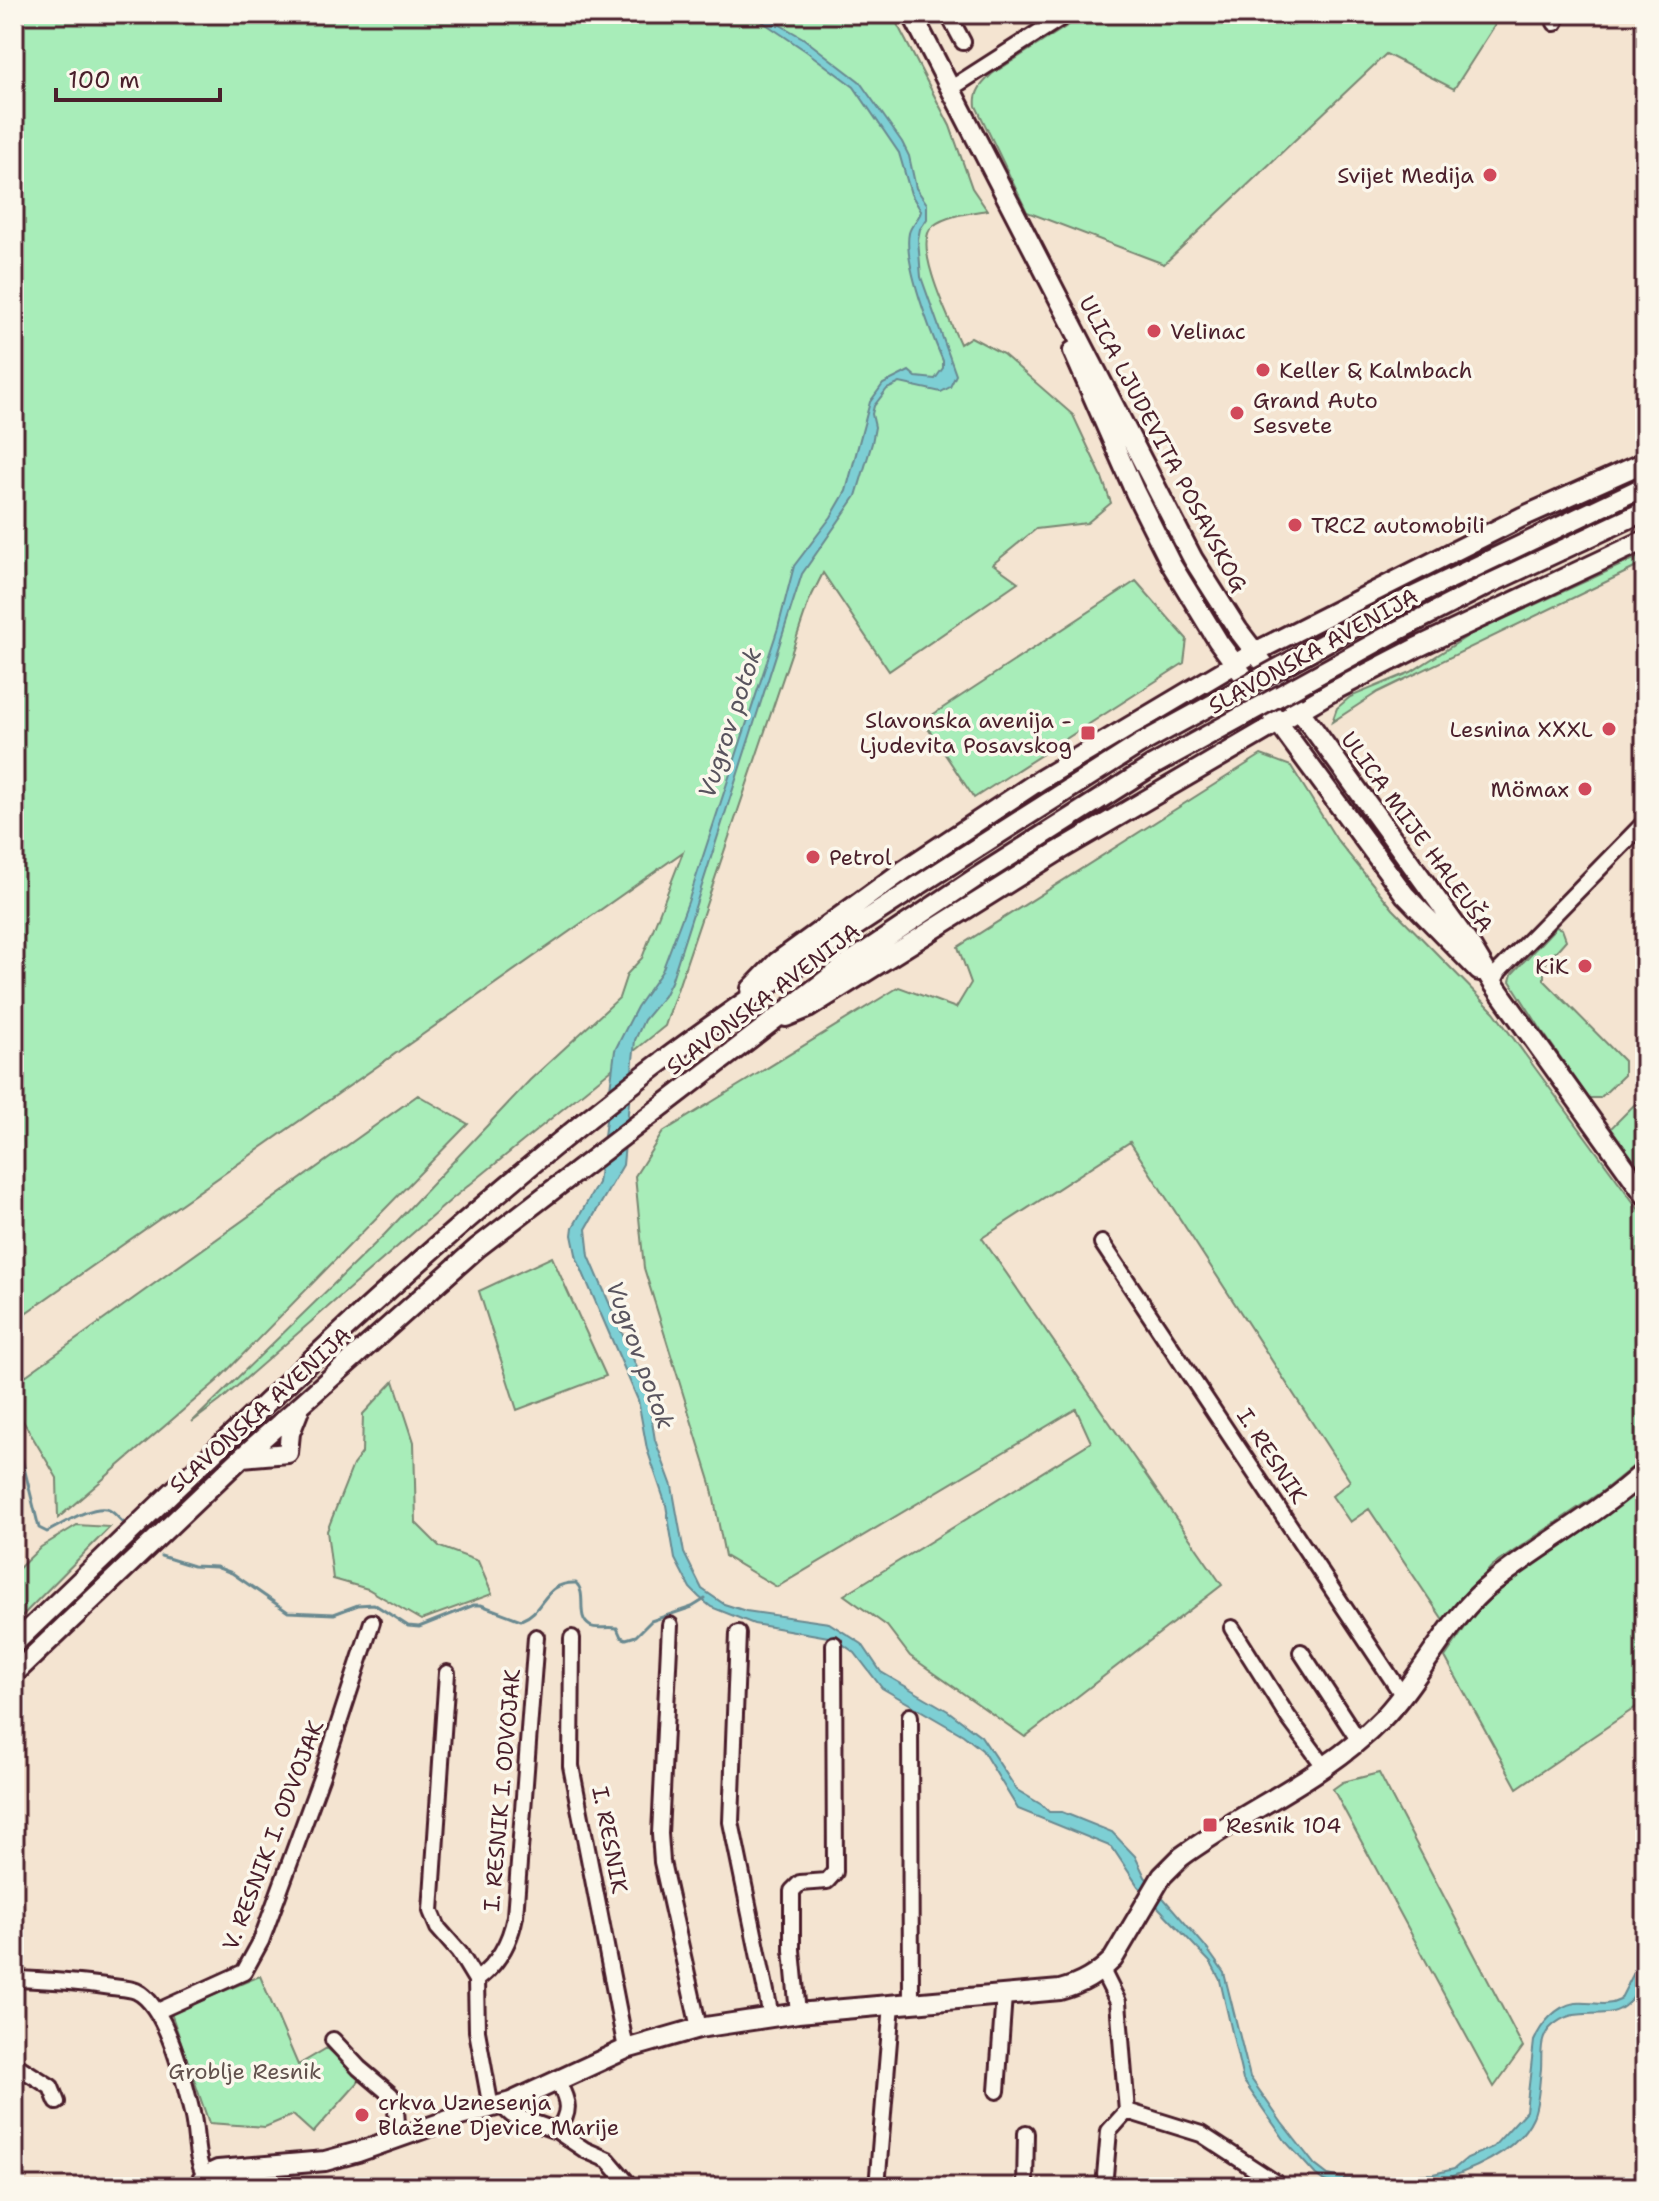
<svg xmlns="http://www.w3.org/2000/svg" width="1659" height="2201" viewBox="0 0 1659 2201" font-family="'Shantell Sans',sans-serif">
  <rect width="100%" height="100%" fill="#f4e4d1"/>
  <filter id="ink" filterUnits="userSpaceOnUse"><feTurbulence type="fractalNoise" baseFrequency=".0125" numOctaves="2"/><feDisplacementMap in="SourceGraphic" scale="16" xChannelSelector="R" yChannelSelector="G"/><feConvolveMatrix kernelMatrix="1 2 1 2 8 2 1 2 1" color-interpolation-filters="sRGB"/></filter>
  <g filter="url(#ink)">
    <path fill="#a8edb9" stroke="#798672" stroke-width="2" d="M14,14h878l58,112 22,62 15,22c-16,3 -40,5 -54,16 -22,17 18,97 27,118l11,-7 32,17 70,61 28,60 10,28 -24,20 -51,6 -43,35 25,18 -129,89 -66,-98 -14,28 -144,425 -213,173 -232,202 -28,21 192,-187 146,-155 89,-82 8,-24 15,-16 41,-106 -669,469z
      M1086,14h200l8,11 10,-11h198l-48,75 -68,-35 -222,210 -137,-52 -51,-106c-2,-15 6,-22 16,-32z
      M1645,554v9l-267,129 -46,30 5,-14 13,-11 61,-25 60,-38z
      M1136,581l51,58 -3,24 -210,135 -51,-77z
      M1261,755l30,11 46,74 56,69 101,103 151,206v239l-41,33 -112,76 -48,55 -75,-112 -19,13 -18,-26 18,-15 -220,-339 -148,96 240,347 -197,152 -115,-81 -23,-30 -43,-31 247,-153 -15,-33 -299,178 -52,-31 -14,-72 -67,-216 -9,-92 28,-44 236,-145 57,21 15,-25 -13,-36z
      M1556,927l6,2 4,11 -22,25v15l80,81v14l-24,23h-11l-47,-67 -32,-50 2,-7z
      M1645,1094v82l-34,-48z
      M418,1095l50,29 -251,257 -159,137 -1,-40 -43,-72v-22z
      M552,1257l54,119 -89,34 -38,-119z
      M394,1381l20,61 2,81 24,24 38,14 14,33 -71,26 -53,-31 -35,-10 -6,-48 26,-66 9,-12 1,-39z
      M1645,1484v217l-128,87 -72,-131 36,-53 44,-35 76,-50z
      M77,1525l33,2 -96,97v-51l27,-26z
      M1379,1773l144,274 -29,40 -161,-298 10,-7z
      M260,1976l38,89 29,-17 35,30 -49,55 -20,-18 -28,12 -56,-4 -38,-110z"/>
    <path fill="#7dcfd4" stroke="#698990" stroke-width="2" d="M751,14h10l42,24 56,43 43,61 7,14 7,32 11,16v15l-7,10 -2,10 3,38 35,98 -6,12 -9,5 -41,-9 -13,6 -13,17 -2,8 3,13 -3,16 -16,53 -54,78 -131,408 -7,14 -20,24 -9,20 -12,125 -37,64 3,27 58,135 8,49 17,46 12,67 18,36 22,15 22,7 83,12 33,21 19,28 67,39 33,25 36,54 25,15 7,7h13l50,20 23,24 10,21 60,69 19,27 26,104 32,46 33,42 13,10 18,4 87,-5 21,-5 13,-11 26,-11 33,-36 8,-70c7,-17 22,-35 41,-38 16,-2 30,5 45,-3l25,-49c0,24 -9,59 -38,62 -23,2 -39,-3 -57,15 -11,12 -8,26 -9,41 -2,15 -2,35 -8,48 -15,33 -58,52 -89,62l-103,7 -17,-5 -8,-6 -30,-33 -43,-62 -23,-100 -9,-17 -73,-77 -26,-39 -94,-38 -36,-59 -19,-15 -81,-47 -27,-35 -21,-15 -80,-14 -43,-17 -12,-10 -9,-9 -15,-29 -9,-54 -19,-56 -9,-49 -61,-141 -5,-24 1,-8 25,-44 17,-133 22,-43 25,-36 26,-69 90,-274 16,-62 37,-49 15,-26 24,-89 13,-18 26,-13 7,6 19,2 8,-11v-7c-12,-28 -40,-99 -34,-128 2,-9 10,-13 12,-22l-10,-17 -12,-41 -45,-66 -48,-36z"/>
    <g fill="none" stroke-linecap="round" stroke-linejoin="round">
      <path stroke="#698990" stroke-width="3" d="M14,1427l25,101 8,4c14,-7 47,-29 62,-22 6,3 10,9 15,13
        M161,1556l32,10 23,1 16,6 56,39 46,2 24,-9 16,-1 34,22 11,1 55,-22h7l40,15c25,-9 21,-38 55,-37 12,11 -1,34 14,43 7,4 18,0 27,2l4,9 5,2 10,-3 15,-15 41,-14 13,-8"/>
      <defs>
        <path id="street" d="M948,14l15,28
          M1555,23l4,-9
          M950,89l117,-75
          M1493,983l6,-12 146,-149
          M1102,1243l301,453
          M670,1625l-10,209 2,28 37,166
          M1232,1628l56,89 36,49
          M738,1633l-7,189 40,194
          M572,1638l-1,128 55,283
          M1301,1652l58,89
          M447,1673l-16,238 7,17 21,24 17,28 1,51 14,77
          M910,1716l1,287
          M1102,1970l16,32 9,109 -18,20 -5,56
          M14,1979c33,1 65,3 98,8 7,1 17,1 24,4 31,14 49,93 57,126 4,19 2,41 12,59
          M476,1980c22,-16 34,-37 39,-64l21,-279
          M158,2011l86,-39 17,-31 61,-166 50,-153
          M798,2013l-6,-63v-59l8,-8 27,-2 8,-9 -1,-228
          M333,2040l26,28 32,27 5,15 2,27
          M14,2064l37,23 6,15
          M997,2091l7,-96
          M501,2105l11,10 45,16 28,19 23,10 23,27
          M1127,2111l74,23 81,53
          M557,2131c14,-19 12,-29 1,-49
          M877,2187l15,-183
          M1025,2187l1,-54"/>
        <path id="secondary" d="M912,14l281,545 45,71 77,101 157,217 21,35 152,212
          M1073,351l62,141 36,72 47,77 187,254 74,76
          M1385,610l260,-124
          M1395,632l94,-48 156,-73
          M751,989l26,-27 127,-92 136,-90 215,-128 267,-135 123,-55
          M786,1017l22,-9 249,-156 274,-160 85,-44 229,-108
          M242,1457l46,-4 2,-20 9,-23
          M14,1644c207,-198 413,-405 642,-578 155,-116 321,-218 484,-322
          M14,1674l228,-217 235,-209 370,-284 127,-85 178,-113
          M197,2187l8,-11 13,-6 107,-9 33,-9 102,-36 51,-14 115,-53 73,-21 99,-15 262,-23c22,-6 37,-15 53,-31l49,-83 19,-19c65,-48 144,-79 201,-138 39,-40 67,-103 111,-137 50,-39 105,-68 152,-111"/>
      </defs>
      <use href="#street" stroke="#4a1f2b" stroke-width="20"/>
      <use href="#secondary" stroke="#4a1f2b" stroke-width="24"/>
      <use href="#street" stroke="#fbf7ec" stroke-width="14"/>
      <use href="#secondary" stroke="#fbf7ec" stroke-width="18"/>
      <defs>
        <path id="secondary-bridge" d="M1140,744l245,-134
          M1152,766l243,-134"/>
      </defs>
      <use href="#secondary-bridge" stroke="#4a1f2b" stroke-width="24" stroke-linecap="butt"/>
      <use href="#secondary-bridge" stroke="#fbf7ec" stroke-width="18"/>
    </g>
  </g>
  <g fill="#d1495b" stroke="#fbf7ec" stroke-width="3">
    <circle cx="1490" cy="175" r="8"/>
    <circle cx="1154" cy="331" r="8"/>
    <circle cx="1263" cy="370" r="8"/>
    <circle cx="1237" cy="413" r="8"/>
    <circle cx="1295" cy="525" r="8"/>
    <circle cx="1609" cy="729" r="8"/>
    <rect x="1080" y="725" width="16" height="16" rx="4"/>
    <circle cx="1585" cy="789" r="8"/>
    <circle cx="813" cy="857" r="8"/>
    <circle cx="1585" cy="966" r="8"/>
    <rect x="1202" y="1817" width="16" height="16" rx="4"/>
    <circle cx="362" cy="2115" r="8"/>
  </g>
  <g text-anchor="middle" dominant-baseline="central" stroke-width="7" stroke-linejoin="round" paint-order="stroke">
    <g font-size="22" fill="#4a1f2b" stroke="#fbf7ec" text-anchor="start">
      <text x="1474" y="175" text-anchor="end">Svijet Medija</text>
      <text x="1170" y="331">Velinac</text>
      <text x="1279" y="370">Keller &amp; Kalmbach</text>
      <text x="1253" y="400">Grand Auto<tspan x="1253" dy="25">Sesvete</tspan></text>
      <text x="1311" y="525">TRCZ automobili</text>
      <text x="1072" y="720" text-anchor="end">Slavonska avenija -<tspan x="1072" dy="25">Ljudevita Posavskog</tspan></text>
      <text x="1593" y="729" text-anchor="end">Lesnina XXXL</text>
      <text x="1569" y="789" text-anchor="end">Mömax</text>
      <text x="829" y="857">Petrol</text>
      <text x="1569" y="966" text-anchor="end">KiK</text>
      <text x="1226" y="1825">Resnik 104</text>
      <text x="378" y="2102">crkva Uznesenja<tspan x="378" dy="25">Blažene Djevice Marije</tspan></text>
    </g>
    <g font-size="22" fill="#4a1f2b" stroke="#fbf7ec">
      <text transform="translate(1163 444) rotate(62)">ULICA LJUDEVITA POSAVSKOG</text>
      <text transform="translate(1313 651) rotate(-29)">SLAVONSKA AVENIJA</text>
      <text transform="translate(1417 832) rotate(54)">ULICA MIJE HALEUŠA</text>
      <text transform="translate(763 999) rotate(-37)">SLAVONSKA AVENIJA</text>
      <text transform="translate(260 1410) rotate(-42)">SLAVONSKA AVENIJA</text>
      <text transform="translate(1272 1456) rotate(57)">I. RESNIK</text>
      <text transform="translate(502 1790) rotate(-85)">I. RESNIK I. ODVOJAK</text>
      <text transform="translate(273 1835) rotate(-69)">V. RESNIK I. ODVOJAK</text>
      <text transform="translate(610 1840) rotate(79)">I. RESNIK</text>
    </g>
    <g font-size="22" fill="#62524e" stroke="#fbf7ec">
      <text x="245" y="2071">Groblje Resnik</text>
    </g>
    <g font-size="24" font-style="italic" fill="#59545e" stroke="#fbf7ec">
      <text transform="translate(730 723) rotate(-72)">Vugrov potok</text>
      <text transform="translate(640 1355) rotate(70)">Vugrov potok</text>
    </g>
  </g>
  <rect width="1659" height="2201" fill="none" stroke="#fbf7ec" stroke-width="48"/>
  <rect x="24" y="24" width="1611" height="2153" fill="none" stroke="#4a1f2b" stroke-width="3" filter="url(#ink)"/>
  <path d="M56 88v12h164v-12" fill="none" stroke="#4a1f2b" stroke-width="4"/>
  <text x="68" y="88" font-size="24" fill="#4a1f2b" stroke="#fbf7ec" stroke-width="6" paint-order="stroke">100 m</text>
</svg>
